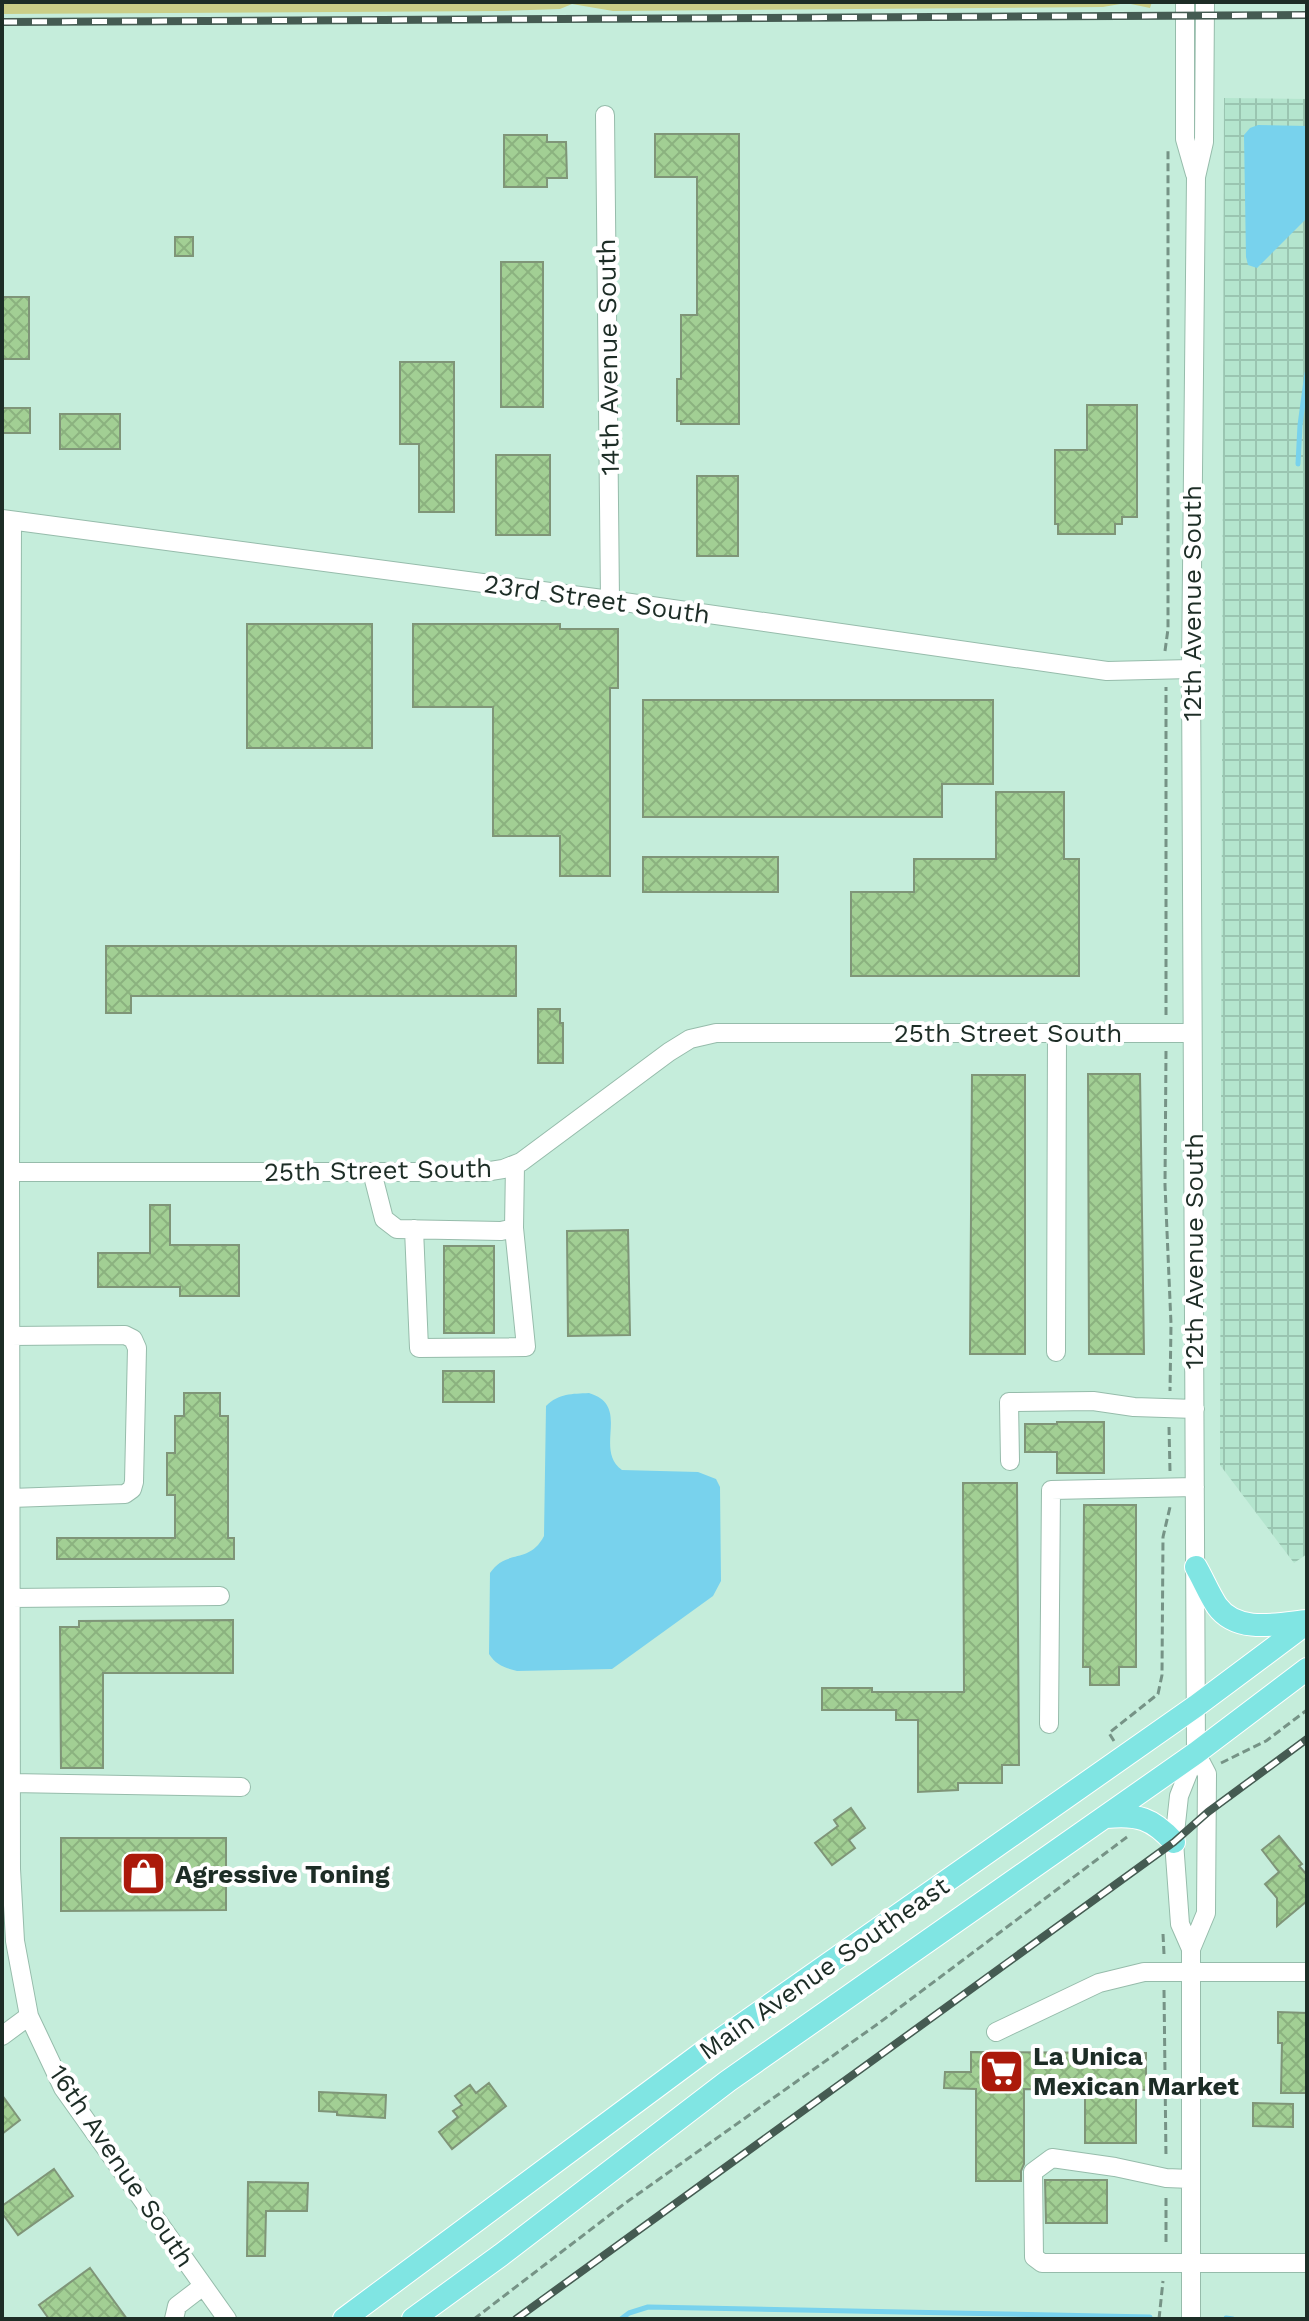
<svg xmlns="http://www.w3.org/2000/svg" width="1309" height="2321" viewBox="0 0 1309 2321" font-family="'Work Sans',sans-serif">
  <defs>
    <pattern id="industrial-grid" width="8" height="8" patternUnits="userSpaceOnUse" patternTransform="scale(2)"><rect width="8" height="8" fill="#b4e5ce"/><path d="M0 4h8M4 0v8" fill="none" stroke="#9ac5b1"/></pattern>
    <pattern id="building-cross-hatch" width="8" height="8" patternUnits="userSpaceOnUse" patternTransform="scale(2)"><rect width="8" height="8" fill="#a2cf94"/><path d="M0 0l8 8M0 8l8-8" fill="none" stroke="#8bb27f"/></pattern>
  </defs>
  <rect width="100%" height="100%" fill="#c5eddb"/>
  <path fill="url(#industrial-grid)" d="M1224,98l83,1v1455l-13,9 -74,-98z"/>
  <path fill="#cace87" d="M2,2h1150l-2,6 -24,-5 -23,4 -490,4 -41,-7 -12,5 -60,2 -498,3z"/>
  <path fill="#78d2ed" d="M1258,125l49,1v92l-50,50 -9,-3 -2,-8 -2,-122 6,-7z
    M589,1393c43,13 4,56 33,77l76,2 18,7 4,8 1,94 -8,15 -101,73 -95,2c-12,-3 -21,-6 -28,-17l1,-81c17,-25 39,-8 54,-37l2,-130c13,-13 26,-12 43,-13z"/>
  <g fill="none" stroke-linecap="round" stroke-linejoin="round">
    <path stroke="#78d2ed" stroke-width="5" d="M1298,464l2,-39 7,-52
      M1226,2318l7,1
      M621,2319l8,-6 19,-6 502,10"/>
  </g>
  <path fill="url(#building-cross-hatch)" stroke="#7f9578" stroke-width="2" d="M655,134h84v290h-58v-3h-4v-42h4v-64h16v-138h-42z
    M504,135h43v7h19l1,36h-20v9h-43z
    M175,237h18v19h-18z
    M501,262h42v145h-42z
    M2,297h27v62h-27z
    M400,362h54v150h-35v-68h-19z
    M1087,405h50v112h-15v7h-7v10h-57v-10h-3v-74h32z
    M2,408h28v25h-28z
    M60,414h60v35h-60z
    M496,455h54v80h-54z
    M697,476h41v80h-41z
    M247,624h125v124h-125z
    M413,624h147v5h58v59h-8v188h-50v-40h-67v-129h-80z
    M643,700h350v84h-51v33h-299z
    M996,792h68v67h15v117h-228v-84h63v-33h82z
    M643,857h135v35h-135z
    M106,946h410v50h-385v17h-25z
    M538,1009h22v14h3v40h-25z
    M1088,1074h52l4,280h-55z
    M972,1075h53v279h-55z
    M150,1205h20v40h69v51h-59v-9h-82v-34h52z
    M628,1230l2,105 -62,1 -1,-105z
    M444,1246h50v87h-50z
    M443,1371h51v31h-51z
    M184,1393h36v23h8v122h6v21h-177v-21h118v-43h-8v-42h8v-37h9z
    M1057,1422h47v51h-47v-21h-32v-28h32z
    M963,1483h54l2,282h-17v18h-44v7l-40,2v-72h-22v-10h-74v-22h50v4h92z
    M1084,1505h52v162h-17v18h-29v-18h-7z
    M233,1620v53h-130v95h-42l-1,-141h19v-6z
    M851,1808l14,20 -16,12 6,8 -23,17 -17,-22 23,-17 -4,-6z
    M1279,1836l23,28 -3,2 8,9v26l-30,25v-28l-12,-14 14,-12 -17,-22z
    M61,1838h165v72l-165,1z
    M1278,2012l29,1v80h-26l1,-50h-4z
    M971,2052l175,1v37h-10v53h-51v-53l-61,-1v75l-3,7v10h-45v-92l-32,-1 1,-16h26z
    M489,2083l17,23 -54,43 -13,-17 19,-15 -5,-6 9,-6 -7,-9 15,-11 6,8z
    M319,2092l67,3 -1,23 -48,-3v-3l-18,-1z
    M2,2095l18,25 -18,14z
    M1253,2103l40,1v23l-40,-1z
    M54,2169l19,27 -55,39 -16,-22v-7z
    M1045,2180h62v43h-61z
    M248,2182l60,1 -1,28h-41l-1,45h-18z
    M90,2268l37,51h-78l-10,-14z"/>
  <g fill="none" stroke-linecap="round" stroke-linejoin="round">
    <defs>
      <path id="minor" d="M1185,2v137l10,35
        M605,115l5,485
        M2,519l608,81 497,71 84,-2
        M12,521l-2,651 1,697 4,72 14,75 34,72 164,231
        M2,1172h482l19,-3 18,-7 148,-110 21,-13 26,-6h476
        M372,1172l12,47 13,10 104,2 13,-3 1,-63
        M414,1229l5,119 107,-1 -12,-119
        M10,1336l115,-1 8,4 4,9 -3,134 -2,7 -7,5 -114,4
        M1056,1352l1,-319
        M1010,1461l-1,-59 84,-1 41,6 61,2
        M11,1598l209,-2
        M1049,1724l2,-234 144,-3
        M11,1783l230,4
        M1191,1949l-11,-25 -6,-82 5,-46 17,-43
        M996,2032l103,-49 45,-11h163
        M2,2036l27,-20
        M1191,2179l-25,-1 -51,-11 -63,-9 -19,14 1,85 8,6h265
        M174,2319l3,-13 26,-20
        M1191,2319v-370l15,-36 1,-139 -11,-21 -5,-1084 5,-492 8,-35 1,-140"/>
      <path id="major" d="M1196,1567c7,12 13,27 21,39 20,28 61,18 90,15
        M1106,1817c32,-3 46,1 68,25
        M344,2319l366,-272 486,-341 111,-83
        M413,2319l88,-64 227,-174 468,-328 111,-84"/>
    </defs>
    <use href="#minor" stroke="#96bcab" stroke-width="20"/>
    <use href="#major" stroke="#fff" stroke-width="24"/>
    <path stroke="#769386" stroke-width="3" stroke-dasharray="8 4" stroke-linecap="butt" d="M1165,651l3,-22v-478
      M1166,1015v-328
      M1166,1051l-1,134 6,139 -1,67
      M1169,1427l1,44
      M1114,1741l-5,-8 49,-39 4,-19 1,-138 7,-30
      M1221,1763l45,-22 41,-31
      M1163,1934l1,20
      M1164,1990l2,168
      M1166,2198v48
      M474,2319l150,-115 255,-181 248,-186
      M1159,2319l4,-38"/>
    <use href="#minor" stroke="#fff" stroke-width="18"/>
    <use href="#major" stroke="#80e5e3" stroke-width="22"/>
    <defs>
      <path id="rail" d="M2,22l1305,-7
        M516,2319l658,-477 34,-30 99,-73"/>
    </defs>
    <use href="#rail" stroke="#455b52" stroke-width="8"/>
    <use href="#rail" stroke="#fff" stroke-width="5" stroke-dasharray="15" stroke-linecap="butt"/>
  </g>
  <defs>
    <symbol id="shop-square" viewBox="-11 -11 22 22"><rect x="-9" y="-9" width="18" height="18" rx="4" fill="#ab1a0b" stroke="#fff"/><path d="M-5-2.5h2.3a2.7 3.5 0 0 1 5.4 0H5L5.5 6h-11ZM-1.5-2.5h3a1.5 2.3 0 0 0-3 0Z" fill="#fff"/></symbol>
    <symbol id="supermarket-square" viewBox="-11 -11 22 22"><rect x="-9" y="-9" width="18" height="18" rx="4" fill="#ab1a0b" stroke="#fff"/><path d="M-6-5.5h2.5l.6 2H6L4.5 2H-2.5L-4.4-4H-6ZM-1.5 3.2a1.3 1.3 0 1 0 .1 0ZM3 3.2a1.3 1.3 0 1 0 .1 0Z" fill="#fff"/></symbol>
  </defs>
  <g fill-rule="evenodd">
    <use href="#shop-square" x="118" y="1848" width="51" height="51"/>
    <use href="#supermarket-square" x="976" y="2046" width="51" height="51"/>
  </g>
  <g text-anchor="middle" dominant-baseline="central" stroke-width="8" stroke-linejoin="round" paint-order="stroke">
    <g font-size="26" fill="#1d2d26" stroke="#fff">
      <text transform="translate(608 357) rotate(-91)">14th Avenue South</text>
      <text transform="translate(597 599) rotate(8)">23rd Street South</text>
      <text transform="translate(1192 603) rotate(-90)">12th Avenue South</text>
      <text x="1008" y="1033">25th Street South</text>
      <text transform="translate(378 1170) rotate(-1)">25th Street South</text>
      <text transform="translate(1194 1251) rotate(-90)">12th Avenue South</text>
      <text transform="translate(824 1968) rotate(-35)">Main Avenue Southeast</text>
      <text transform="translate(122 2166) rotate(56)">16th Avenue South</text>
    </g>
    <g font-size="26" font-weight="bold" fill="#1d2d26" stroke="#fff" text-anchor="start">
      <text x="175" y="1874">Agressive Toning</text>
      <text x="1033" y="2056">La Unica<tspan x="1033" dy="30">Mexican Market</tspan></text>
    </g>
  </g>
  <rect width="1309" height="2321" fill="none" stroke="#1d2d26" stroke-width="8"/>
</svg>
